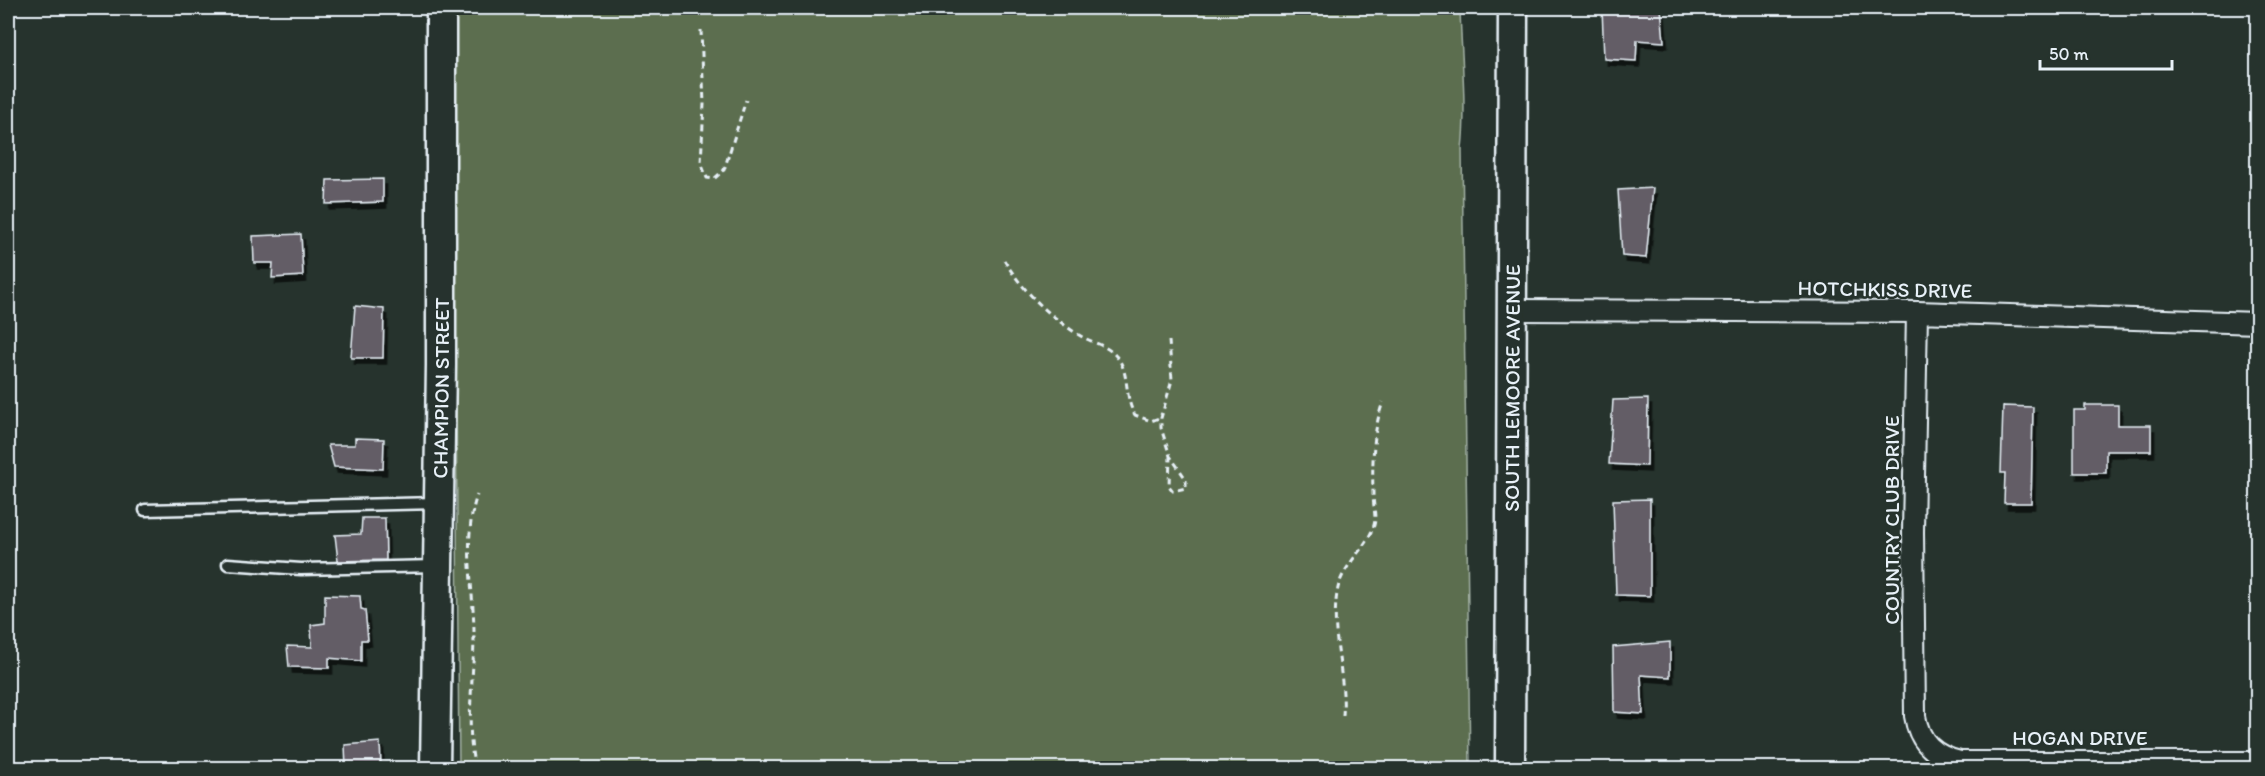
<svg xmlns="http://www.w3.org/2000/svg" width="2265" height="776" viewBox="0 0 2265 776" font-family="Itim,sans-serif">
  <defs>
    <filter id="shadow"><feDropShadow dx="3.5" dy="6" stdDeviation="0" flood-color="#0009"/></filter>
  </defs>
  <rect width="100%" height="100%" fill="#26332d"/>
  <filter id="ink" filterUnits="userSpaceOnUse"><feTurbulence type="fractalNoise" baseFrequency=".0167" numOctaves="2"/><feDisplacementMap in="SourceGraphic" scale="12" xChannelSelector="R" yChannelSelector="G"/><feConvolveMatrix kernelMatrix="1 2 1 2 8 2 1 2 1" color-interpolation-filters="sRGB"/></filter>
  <g filter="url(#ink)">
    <path fill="#5c6e50" stroke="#a2b0a4" stroke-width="1.5" d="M453,8h1007c1,47 7,94 2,141l8,619h-1011z"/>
    <path fill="#645d66" stroke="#e8f1f8" stroke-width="1.5" filter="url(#shadow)" d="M1602,8h59l3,34 -27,-2 -1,21 -32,-2z
      M383,179v23l-57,2 1,-24z
      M1653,188l-7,70 -24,-2 -4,-66z
      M301,234l2,42 -31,2 1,-15h-19l-1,-27z
      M355,306l29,3 -1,49h-32z
      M1648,399l-1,67 -38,-2 4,-64z
      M2085,405h33v20h33v26h-45v22h-32v-63h11z
      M2003,406l30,1 -2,96h-27l1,-30h-4z
      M355,438l29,1 -1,30 -49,-2 -6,-22h27z
      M1650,499v97l-34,-1 -3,-95z
      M362,518h23l1,42 -48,1 -3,-26 26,-1z
      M325,595l35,1 1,13 4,1 3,30h-7v21l-32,-3v10l-40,-1 -2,-21 25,1 -1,-22 14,-2z
      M1670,642v35l-29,-2 2,39 -29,-2 -1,-65z
      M380,742l1,26h-35l-1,-23z"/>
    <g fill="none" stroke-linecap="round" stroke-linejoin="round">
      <defs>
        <path id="lane" d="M145,510l293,-7
          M228,564l73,5 136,-3"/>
        <path id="street" d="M1511,310l406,2 341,11
          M1917,312l-4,220 2,184c4,26 19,40 45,46h298"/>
        <g id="secondary">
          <path id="s1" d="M435,768l6,-403v-357"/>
          <path id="s2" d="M1510,768l3,-760"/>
        </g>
      </defs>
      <use href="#lane" stroke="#e8f1f8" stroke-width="15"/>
      <use href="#street" stroke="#e8f1f8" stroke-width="24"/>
      <use href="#secondary" stroke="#e8f1f8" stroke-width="33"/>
      <path stroke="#e8f1f8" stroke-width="3" stroke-dasharray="6 4.5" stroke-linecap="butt" d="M701,30l3,74 -3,59 6,15 7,1 10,-9 22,-70
        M1004,260c19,31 44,55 75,75 11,7 27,10 36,20 16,16 8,41 20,60l16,6 8,-3 3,-5
        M1169,341l3,39 -11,38v10l9,28 16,23v9l-13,3 -4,-5 1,-30
        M1343,716c3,-43 -14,-85 -5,-128 6,-26 34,-44 37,-68 0,-9 -2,-18 -2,-27 -1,-30 0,-63 10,-91
        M475,768c-10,-43 -1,-90 -1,-134 0,-45 -12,-95 3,-139"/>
      <use href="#lane" stroke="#26332d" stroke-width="10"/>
      <use href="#street" stroke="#26332d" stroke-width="20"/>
      <use href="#secondary" stroke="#26332d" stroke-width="28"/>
    </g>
  </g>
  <g text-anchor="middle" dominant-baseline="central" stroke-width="5" stroke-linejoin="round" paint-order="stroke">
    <g font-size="21" fill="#e8f1f8" stroke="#26332d">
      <text transform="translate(1885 289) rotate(1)">HOTCHKISS DRIVE</text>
      <text stroke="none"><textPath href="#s1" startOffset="380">CHAMPION STREET</textPath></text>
      <text stroke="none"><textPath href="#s2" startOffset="380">SOUTH LEMOORE AVENUE</textPath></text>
      <text transform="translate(1891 520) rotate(-90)">COUNTRY CLUB DRIVE</text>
      <text x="2080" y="737">HOGAN DRIVE</text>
    </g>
  </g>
  <rect width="2265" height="776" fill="none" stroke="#26332d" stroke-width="30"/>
  <rect x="15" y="15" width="2235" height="746" fill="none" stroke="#e8f1f8" stroke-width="2" filter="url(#ink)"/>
  <path d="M2040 60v9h132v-9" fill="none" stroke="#e8f1f8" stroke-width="3"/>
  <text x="2049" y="60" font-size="18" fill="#e8f1f8" stroke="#26332d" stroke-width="4.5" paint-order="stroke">50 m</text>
</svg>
